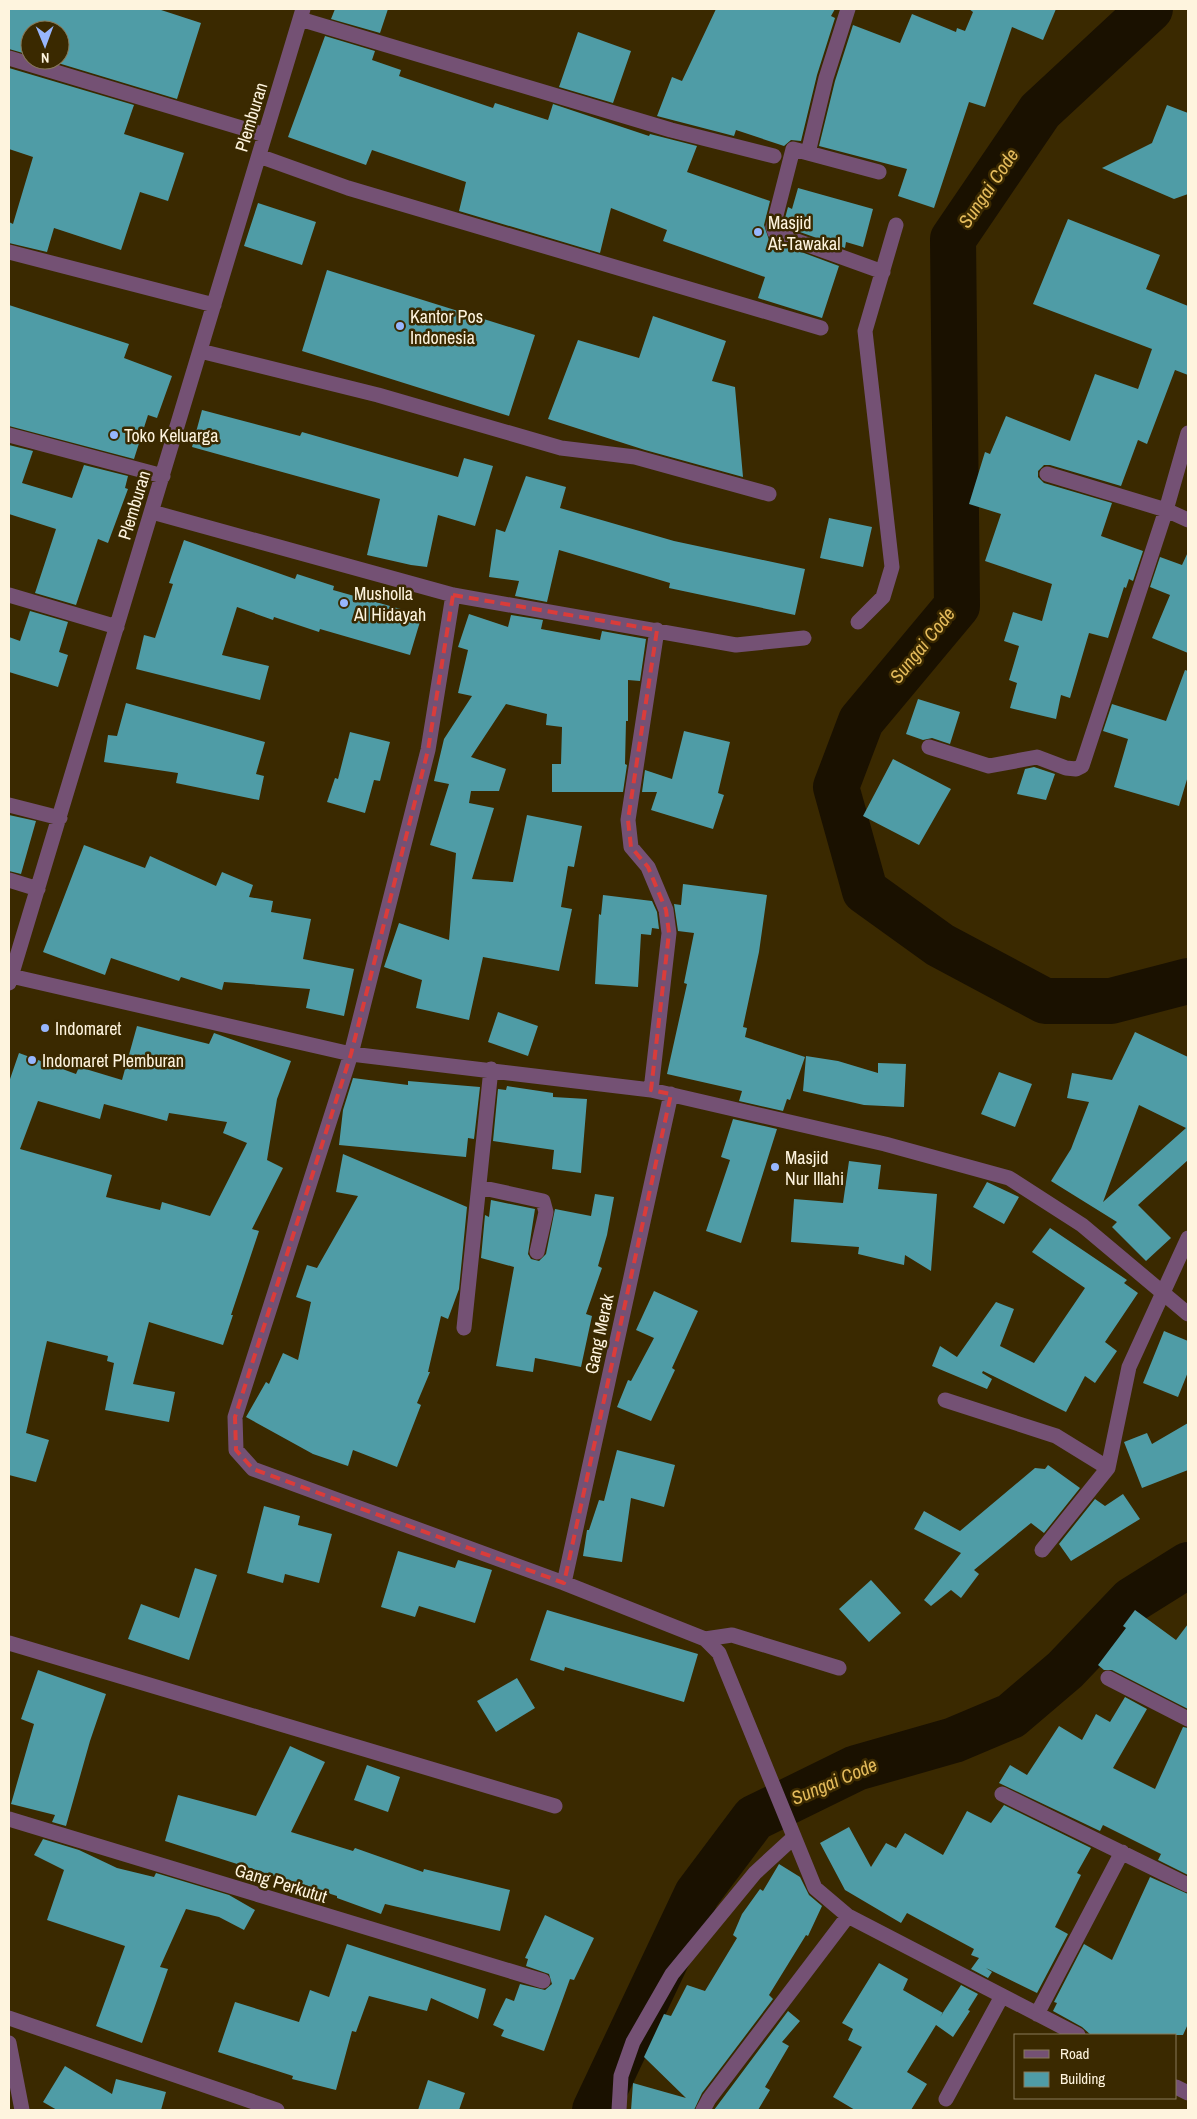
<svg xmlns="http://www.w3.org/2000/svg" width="1197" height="2119" viewBox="0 0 1197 2119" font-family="'Archivo Narrow',sans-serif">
  <rect width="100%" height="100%" fill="#3a2900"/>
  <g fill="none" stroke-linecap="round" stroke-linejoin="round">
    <path stroke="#1a1100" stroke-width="46" d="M1150,9l-110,102 -87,128 4,367 -96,115 -25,66 29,104 75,54 105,56h66l77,-20
      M595,2110l102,-216 57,-76 102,-50 98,-28 57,-24 54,-46 67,-70 56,-35"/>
  </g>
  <path fill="#4f9ca6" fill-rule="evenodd" d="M9,9h149l43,14 -24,76 -129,-39h12v-30h-30v25l-21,-6z
    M335,9h53l-8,24 -49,-14z
    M716,9h119l-4,7 4,2 -18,57 -16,66 -10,-1 -7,6 -48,-16 -2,6 -77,-20 15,-39 10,4z
    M969,9h87l-13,31 -31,-13 -27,80 -16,-5 -35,106 -36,-12 9,-27 -88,-23 16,-65 18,-56 47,18 12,-29 44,18 1,-4 8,3 8,-19z
    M578,32l53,19 -18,52 -54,-16z
    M325,36l50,15 -3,9 29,10 -2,6 94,32 2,-5 53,17 5,-16 96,32 1,-2 47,12 -10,26 83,29 -6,24 5,15 70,26 -17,52 -64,-20 7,-21 -102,-36 4,-11 -56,-22 -11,45 -141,-42 7,-29 -94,-32 -6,15 -78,-28z
    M9,68l125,37 -10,29 60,19 -16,48 -28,-9 -19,58 -67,-22 -7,24 -38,-9v-21l4,2 20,-67 -24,-8z
    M1167,105l21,8v81l-14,5 -72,-31 50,-25z
    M798,188l75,21 -10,38 -17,-5 -1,6 -62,-22 5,-19 4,2z
    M258,203l58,19 -14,43 -58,-19z
    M1068,219l92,36 -14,34 42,17v69l-13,-5 -28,74 -9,-4 -17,46 -71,-21h-6l-6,6v6l6,6 68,20 -11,33 42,15 -10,30 -4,-2 -3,9 -2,-1 -16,51 -19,-5 -19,65 -9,-3 -5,24 -46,-11 7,-25 -8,-3 10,-34 -15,-5 9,-29 29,9 10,-37 -67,-23 16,-47 -32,-10 16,-52 5,2 16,-38 64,25 25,-67 43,15 14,-40 -119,-45z
    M327,270l208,65 -26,81 -207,-65z
    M9,305l120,39 -5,14 48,18 -15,42 -9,-3 -14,44 -125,-33z
    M653,316l73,25 -14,40 23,6 8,90 -98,-27 -97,-31 30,-79 61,18z
    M202,410l98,26 2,-4 156,45 6,-19 29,8 -18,60 -37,-11 -11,52 -16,-2 -44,-10 13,-56 -188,-52z
    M9,445l24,6 -11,32 50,15 12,-33 44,11 -3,12 3,1 -20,54 -10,-4 -22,66 -41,-12 21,-64 -47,-15z
    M526,476l40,11 -6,21 114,33 131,28 -10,46 -126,-27 1,-5 -111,-33 -12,52 -32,-6 4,-15 -30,-4 7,-48 9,3z
    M829,518l43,9 -9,40 -43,-9z
    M184,540l111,39 2,-5 37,12 -1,4 89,25 -12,40 -90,-26 -1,3 -45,-15 -1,3 -36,-13 -15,48 47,11 -9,34 -124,-31 8,-34 11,3 18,-54 -4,-1z
    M1188,552v101l-36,-15 18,-43 -20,-8 10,-30 22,8z
    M30,611l38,11 -9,30 9,3 -10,32 -49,-15v-35l11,4z
    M469,614l39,13 3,-12 32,5 -2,9 59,11 2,-9 44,8 -6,42 -12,-1v41h-2l-1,43 2,1 -4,27h-71v-28h9l1,-37 -16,-2 1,-11 -41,-10 -35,53 35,12 -7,22h-28l-2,12 25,5 -22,71 41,3 14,-67 55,11 -8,41 -6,-1 -7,41 11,2 -13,62 -76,-14 -14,63 -53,-12 6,-28 -38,-13 15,-44 50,17 7,-87 -26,-8 19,-61 -15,-3 10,-42 28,-43 -14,-3 10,-43 -10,-3z
    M1185,670l3,1v105l-9,30 -65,-19 14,-48 -25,-8 9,-27 54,17z
    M918,699l42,13 -10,32 -18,-6 -9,2 -17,-6z
    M126,703l139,39 -9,32 8,2 -5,24 -83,-17 2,-10 -74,-11 4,-27 9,1z
    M684,731l46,11 -12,51 6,2 -11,34 -62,-19 6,-18h-15l3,-22 27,9z
    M350,732l40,10 -10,39 -6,-1 -9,33 -38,-11 8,-24 3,1z
    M893,759l58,30 -32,56 -56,-29z
    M1034,767l21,7 -9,26 -29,-6 8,-25z
    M9,815l27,6 -15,53 -12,-3z
    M84,845l61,23 5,-12 66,30 6,-14 31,13 -4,12 24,4 -2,11 40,7 -8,40 51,10 -10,47 -38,-8 4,-19 -86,-7 -2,8 -41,-13 -2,4 -68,-23 -6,17 -62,-23z
    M683,884l84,11 -8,57 -16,75 4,1 -2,9 60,20 -15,43 -3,-1 -4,12 -44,-10 3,-10 -75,-17 20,-90 -3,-1 10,-50 -16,-2 -4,-27 7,1z
    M603,895l49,6 5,11 2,17 -7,-1 -1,7 -10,-1 -3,53 -43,-3 4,-70 2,1z
    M498,1012l40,14 -10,30 -40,-14z
    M137,1026l72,18 5,-11 77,28 -14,38 -10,61 16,8 -31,61 7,2 -28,84h2l-10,30 -74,-23 -16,62 42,8 -6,30 -64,-12 9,-47 -7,-2 1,-5 -61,-15 -21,92 23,7 -13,42 -27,-7v-393l10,-29 57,21 3,-7 43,13zM38,1101l62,18 4,-15 63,17 2,-8 58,9 -4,11 24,10 -37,73 -48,-14 -2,8 -54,-13 6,-22 -92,-26z
    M1135,1032l53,25v103l-50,45 33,33 -25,23 -34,-34 5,-5 -66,-41 20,-32 18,-47 -22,-4 5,-25 40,7zM1139,1105l47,23 -83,74z
    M806,1056l32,5 40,12v-10l28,1 -2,43 -40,-2 -61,-14z
    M999,1072l33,12 -17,43 -34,-13z
    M353,1078l55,7v-4l72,6 -6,52 -6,-1 -2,19 -127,-12 4,-35z
    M507,1086l46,7v4l34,2 -6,74 -29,-4 2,-19 -61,-9 5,-52 8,1z
    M733,1119l44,10 -36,114 -35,-12 24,-71 -9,-3z
    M343,1154l124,53 -8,82 -11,30 -7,-3 -13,56h2l-13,31 4,2 -24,62 -44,-17 -5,16 -35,-12 -67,-37 20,-35 3,2 14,-31 15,7 13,-58 -15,-5 11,-32 10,3 41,-72 -22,-4z
    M849,1161l32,4 -3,24 59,5 -6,77 -26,-16 -1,10 -46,-11 1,-7 -68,-5 3,-43 49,4z
    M987,1182l32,15 -15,27 -31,-17z
    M595,1194l19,3 -7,38 -9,31 4,2 -16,46 6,2 -11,51 -46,-9 -2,14 -37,-6 18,-99 -33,-9 4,-43 4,2 2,-17 44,9 -7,45 3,5 8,2 7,-7 9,-45 36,7z
    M1050,1228l77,52 -3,3 14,10 -33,49 12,9 -22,32 -10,-7 -19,36 -83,-41 -1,2 10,6 -5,10 -55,-23 8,-20 17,11 39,-55 18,7 -14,37 34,17 51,-75 -53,-36z
    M654,1291l44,20 -26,57 3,2 -24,51 -34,-14 11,-27 3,1 23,-43 -18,-8z
    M1164,1331l24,10v31l-10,25 -35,-14z
    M1188,1423v47l-46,18 -18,-46 23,-9 5,11z
    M617,1450l58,15 -11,42 -33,-9 -9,64 -39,-6 4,-26h2l10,-30 5,1z
    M1048,1465l32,23 -36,45 -13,-10 -57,47 5,4 -18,24 -10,-8 -20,16 -7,-6 37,-47 -47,-24 10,-18 36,20 75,-63 10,1z
    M1123,1494l17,25 -69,42 -12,-17 36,-45 10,7z
    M264,1506l36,10 -2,9 34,9 -13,49 -34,-9 -2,9 -36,-10z
    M398,1551l57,17 3,-8 34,10 -17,53 -56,-17 -4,11 -34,-10z
    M195,1568l22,7 -28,85 -61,-21 13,-35 38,14z
    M871,1580l30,33 -32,29 -30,-33z
    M547,1610l151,44 -14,48 -119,-35 -1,4 -34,-11z
    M1135,1610l41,30 12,-16v85l-76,-39h-8l-6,-5 28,-37 -3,-2z
    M38,1670l68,24 -16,47 -24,85 -14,-4 3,-7 -44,-11 23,-80 -13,-5z
    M517,1678l18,30 -39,24 -19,-31z
    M1125,1697l22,12 -34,59 42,21 28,-62 5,1v147l-30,-15 3,-6 -58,-29 -3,6 -101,-48 11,-18 17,10 32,-49 23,14 14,-26 14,8z
    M290,1746l35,16 -34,70 62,19 2,-3 68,24 1,-3 86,21 -10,41 -115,-27 -4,10 -44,-16v-2l-172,-55 13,-46 78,21z
    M367,1765l33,12 -12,35 -34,-12z
    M1004,1805l87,43 -14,25 4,2 -26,52 13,7 -31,59 -51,-25 6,4 -4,6 -17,-9 8,-11 -8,-3 3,-6 -67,-36 -6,10 -56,-33 -25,-47 29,-16 22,40 15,-24 10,5 9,-15 38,22 24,-44 24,12z
    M43,1839l36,11 38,18 37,9 2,-4 73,22 26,15 -11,20 -25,-13 -33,-8 -26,58 8,2 -26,74 -46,-17 29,-80 -78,-26 17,-50 -30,-15z
    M779,1864l21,13 9,18 13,11 -14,30 -2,-1 -37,60 4,4 -71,94 -8,17h-63l2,-27 53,15 -42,-41 20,-43 7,2 16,-31 18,6 32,-53 -4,-3 9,-21 18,-25 3,2z
    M1150,1877l38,17v130l-5,11h-92l-9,-8 -29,-16 4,-8 -3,-1 30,-58 28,16z
    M545,1915l49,23 -20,42 -4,-1 -26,72 -43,-15 3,-6 -11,-5 13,-27 8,3 6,-17 25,6 7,-6 -3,-10 -23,-8 2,-7 -3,-1z
    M347,1944l139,45 -8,30 -47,-21 -4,13 -58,-15 -13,36 -4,-1 -16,59 -44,-11 1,-3 -75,-24 17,-50 64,20 11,-32 19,7z
    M879,1963l29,16 -5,11 40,23 -3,4 21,-32 17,9 -10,16 2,1 -17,26 -17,-12 -29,47 20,12 -16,26h-56l-22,-13 29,-50 -14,-7 5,-11 -11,-6z
    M788,2011l12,10 -18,21 7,4 -24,41 5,3 -12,20h-44z
    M65,2066l47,28 4,-15 50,13 -5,18h-104l-14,-8z
    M428,2080l37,13 -6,17h-41z"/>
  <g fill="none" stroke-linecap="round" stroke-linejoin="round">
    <path stroke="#745174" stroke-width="15" d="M848,9l-22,69 -18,75 -15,-4 -20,78 2,6 108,39
      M300,19l371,111 103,26
      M9,58l256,77
      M808,153l71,19
      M259,156l89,32 473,140
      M9,252l205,53
      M200,351l178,44 183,53 74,9 134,37
      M9,435l154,41
      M1047,474l119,36 22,10
      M152,512l301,83 283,50 68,-7
      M9,595l108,32
      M453,595l-25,155 -77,304 -116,363 1,33 17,19 311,114 141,56 14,14 96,235 33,28 230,119
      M858,622l25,-25 9,-30 -27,-236 31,-106
      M929,747l60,19 48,-9 29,11 10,1 6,-3 84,-256 22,-77
      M9,805l51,13
      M9,880l29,9
      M11,976l340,78 300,36 234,54 124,34 73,47 106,89
      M9,983l294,-974
      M651,1090l18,-157 -3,-23 -18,-43 -17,-20 -3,-27 29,-190
      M479,1187l64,14 3,11 -9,40
      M464,1328l27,-259
      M945,1400l111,36 52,32
      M1042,1550l66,-82 21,-101 59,-129
      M564,1583l107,-489
      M705,1639l27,-4 107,33
      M9,1643l546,163
      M1108,1678l80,41
      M1002,1794l186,91
      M9,1819l534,162
      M1037,2014l85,-162
      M9,2018l268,92
      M9,2043l13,67
      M1176,2087l12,6
      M946,2099l56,-103
      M619,2110l2,-34 12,-34 39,-68 83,-101 38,-35
      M703,2110l6,-11 139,-183"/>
  </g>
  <path fill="none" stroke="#da3c3a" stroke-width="4" stroke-dasharray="10 6" stroke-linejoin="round" d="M453,595l204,35 -29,190 3,27 17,20 18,43 3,23 -18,157 20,4 -107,489 -311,-114 -17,-19 -1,-33 116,-363 77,-304z"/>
  <g fill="#97b6fd" stroke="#3a2900" stroke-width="2">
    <circle cx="758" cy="232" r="5"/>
    <circle cx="400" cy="326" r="5"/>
    <circle cx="114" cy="435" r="5"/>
    <circle cx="344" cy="603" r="5"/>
    <circle cx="45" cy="1028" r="5"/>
    <circle cx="32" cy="1060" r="5"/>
    <circle cx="775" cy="1167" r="5"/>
  </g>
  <g text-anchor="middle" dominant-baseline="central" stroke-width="5" stroke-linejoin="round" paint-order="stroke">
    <g font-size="18" fill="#fef4de" stroke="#3a2900">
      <text transform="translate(251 117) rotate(-73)">Plemburan</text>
      <text transform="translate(134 505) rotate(-73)">Plemburan</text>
      <text transform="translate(599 1334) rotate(-78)">Gang Merak</text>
      <text transform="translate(281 1883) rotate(17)">Gang Perkutut</text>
    </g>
    <g font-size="18" fill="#fef4de" stroke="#3a2900" text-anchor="start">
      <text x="768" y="222">Masjid<tspan x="768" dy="21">At-Tawakal</tspan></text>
      <text x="410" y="316">Kantor Pos<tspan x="410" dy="21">Indonesia</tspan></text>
      <text x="124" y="435">Toko Keluarga</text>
      <text x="354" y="593">Musholla<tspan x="354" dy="21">Al Hidayah</tspan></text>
      <text x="55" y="1028">Indomaret</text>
      <text x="42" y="1060">Indomaret Plemburan</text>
      <text x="785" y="1157">Masjid<tspan x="785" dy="21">Nur Illahi</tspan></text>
    </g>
    <g font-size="19" font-style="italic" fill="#e4bb5b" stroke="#3a2900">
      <text transform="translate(988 188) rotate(-56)">Sungai Code</text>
      <text transform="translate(922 645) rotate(-51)">Sungai Code</text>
      <text transform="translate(834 1781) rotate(-23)">Sungai Code</text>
    </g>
  </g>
  <rect width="1197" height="2119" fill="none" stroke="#fef4de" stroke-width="20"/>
  <rect x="1014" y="2034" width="162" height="65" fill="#3a2900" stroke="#887a59"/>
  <rect x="1024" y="2050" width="25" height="8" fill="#745174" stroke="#887a59"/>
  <text x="1060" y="2059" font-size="15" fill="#fef4de">Road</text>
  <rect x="1024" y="2072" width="25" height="15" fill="#4f9ca6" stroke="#887a59"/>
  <text x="1060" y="2084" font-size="15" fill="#fef4de">Building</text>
  <g transform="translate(45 45) rotate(179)"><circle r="24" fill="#3a2900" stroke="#887a59"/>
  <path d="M0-4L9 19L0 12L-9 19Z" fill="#97b6fd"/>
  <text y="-8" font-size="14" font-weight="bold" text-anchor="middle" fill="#fef4de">N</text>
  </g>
</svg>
